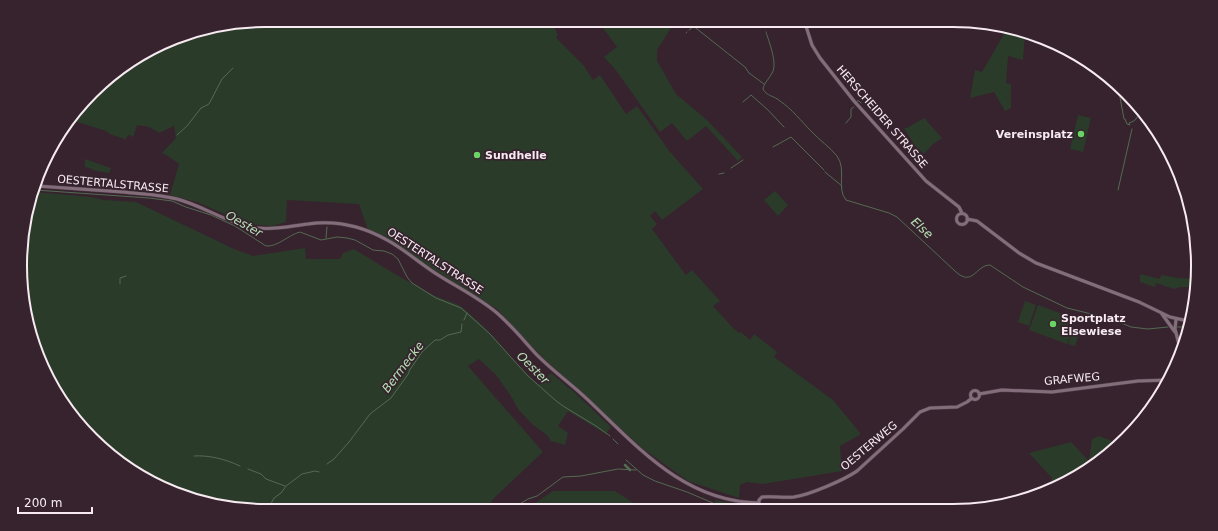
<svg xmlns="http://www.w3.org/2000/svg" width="1218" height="531" viewBox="0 0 1218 531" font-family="'DejaVu Sans',sans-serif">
  <rect width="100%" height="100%" fill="#36232e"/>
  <path fill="#2b3b2a" d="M266,20h285l7,15 -2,3 28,28 9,14 7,-5 26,39 11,-8 33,46 33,37 -41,31 -7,-9 -5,5 7,8 -5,5 34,46 6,-5 28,31 -7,5 19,21 7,6 2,-1 9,8 4,-6 23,18 -3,5 59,43 28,34 -21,12 2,25 -79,13 -16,-2 -7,3 -1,13 -51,-17 -46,-33 -102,-93 -43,-46 -75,-47 -25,-18 -29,-14 -9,-26 -72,-4 -1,22 -14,4 -25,-2 -50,-22 -27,-7 9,-31 -11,-8 -6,-3 14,-15 -2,-12 -15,7 -10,-6 -12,-2 -4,13 -1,-2 -4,-1 -2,3 1,2 -17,-6 -4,-3 -35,-11 33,-39 82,-48z
    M597,20h79l-19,30v11l19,33 31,26 35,37 -4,4 -32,-35 -19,15 -15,-18 -12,9 -45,-63 -11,-12 13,-10z
    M1007,29l24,4 -6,1 -2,26 -15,-4 -2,27 5,1v24l-6,3 -11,-19 -24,6 5,-28 7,2z
    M1078,115l13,3 -8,34 -13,-3z
    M924,118l18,20 -9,6 -9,10 -9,-8 -11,-18h3z
    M85,159l26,9 -2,5 -17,-3v-1l-7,-2z
    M775,191l13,14 -10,11 -14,-16z
    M34,192l57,5 13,3 32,2 98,47 19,7 52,-8 1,11h34l3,-6 11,-4c26,16 52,32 79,46 10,5 23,7 31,14 28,22 48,53 75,76l12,-12 24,20 36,34 -5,7 -38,-23 -10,15 10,7 -3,12 -14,-4 -4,-6 -14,-10 -15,-16 -7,-13 -15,-21 -17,-16 -11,7 75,86 -49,46 -8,12 -221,1 -79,-13 -82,-48 -51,-62 -28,-75v-95z
    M1140,274l20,5 1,-4 17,3 16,1 -2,8h-12l-6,2 -18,-6 -1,4 -15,-5z
    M1025,301l11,4 -7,21 -11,-4z
    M1038,305l38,14 -9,25 -38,-14z
    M1073,329l7,2 -5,15 -7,-2z
    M1099,436l11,4 6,5 -14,15 -56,32 6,-14 -23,-25 42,-11 18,19 3,-22z
    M553,491h62l29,19h-119z
    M716,500l28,6 -1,4h-28l-3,-4z"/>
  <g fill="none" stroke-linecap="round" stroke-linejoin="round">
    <path stroke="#546a52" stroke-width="1" d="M763,20l1,4
      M692,25l53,42 4,6 15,11
      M689,30l4,-3
      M766,32c3,10 12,32 6,41 -3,6 -8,10 -9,16 3,7 12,7 17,12 12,8 21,20 31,30 8,9 19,16 26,25 10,14 -1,32 9,44l43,13 8,4 59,55c17,15 20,-7 34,-7l33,22 44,21 45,11 19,8 17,2 20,-2
      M686,33l1,-1
      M1121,90l-2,2 5,27h1l2,5 3,1 -1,-2 5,-2 6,-7
      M857,101h2l2,2
      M743,102l8,-7 17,15 16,17
      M846,123l5,-6v-8l3,-2
      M177,135l10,-9 14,-18 8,-4 13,-25 11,-11
      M773,147l18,-10 33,33
      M731,168l12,-8
      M825,172l17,14
      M719,174l5,-1
      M35,190l114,8 23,3 14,6 25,8 24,11 31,20c12,1 22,-11 34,-14l21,8 16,-3 10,1 8,2 18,10 11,1 8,3 6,5 9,18 5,6 24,15 25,10 29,26 37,41 28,25 8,6 33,20 14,10
      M1118,190l14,-61
      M326,238l1,-11
      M120,284v-6l6,-2
      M464,320l3,-7
      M1177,327h10
      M613,439l5,5
      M194,456c15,-1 31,3 46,10
      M626,460l17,15 12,6 32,11 26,11 6,7
      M327,464l7,-5 15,-17 21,-28 21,-16 18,-25v-2l13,-19 13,-12h5l8,-5 13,-3 1,-8
      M248,469l13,5 5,5 19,7
      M513,508l15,-9 9,-3 26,-19 18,-1 37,-7 18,1
      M491,510l3,-2 9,1
      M267,511l7,-13 7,-5 5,-7 16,-12 13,-3 4,1"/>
    <path stroke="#546a52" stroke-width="2.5" d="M625,465l5,5"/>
    <defs>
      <path id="secondary" d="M804,20l8,25 8,13 34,43 72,80 33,26 3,6
        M37,186c28,2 57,4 86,6 18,2 36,2 54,7 27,7 53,26 81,29 17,2 33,-2 50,-4 28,-4 54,2 79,16 17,9 31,22 48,33 20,13 43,24 62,40 15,13 27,28 40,42 16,16 34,29 50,44 51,48 97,103 172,104v-3l3,-3c11,-1 21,1 32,0 15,-2 50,-17 63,-26l46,-42 17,-17 10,-4 27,-1 10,-5 5,-4
        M956.5 219a5.5 5.5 0 1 1 11 0a5.5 5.5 0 1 1-11 0Z
        M967,219l10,2 42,32 17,10 103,39 31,15 18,4
        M1162,314l13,18
        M1176,319l-1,10 6,23
        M970.5 395a4.5 4.5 0 1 1 9 0a4.5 4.5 0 1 1-9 0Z
        M979,394l23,-4 50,2 86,-11 30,-1"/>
    </defs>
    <use href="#secondary" stroke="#51414b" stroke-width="4"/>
    <use href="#secondary" stroke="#846d7a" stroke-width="3"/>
  </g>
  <g fill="#69d465" stroke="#36232e" stroke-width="1.5">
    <circle cx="1081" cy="134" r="4"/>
    <circle cx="477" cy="155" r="4"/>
    <circle cx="1053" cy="324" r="4"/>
  </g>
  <g text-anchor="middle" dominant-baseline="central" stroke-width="3.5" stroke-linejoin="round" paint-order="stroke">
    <g font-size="11" fill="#f7eaf1" stroke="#36232e">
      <text transform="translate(882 117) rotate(49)">HERSCHEIDER STRASSE</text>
      <text transform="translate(113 184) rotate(5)">OESTERTALSTRASSE</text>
      <text transform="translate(435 261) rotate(33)">OESTERTALSTRASSE</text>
      <text transform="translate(1072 379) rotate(-5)">GRAFWEG</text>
      <text transform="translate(869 446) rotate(-40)">OESTERWEG</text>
    </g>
    <g font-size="11" font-weight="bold" fill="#f7eaf1" stroke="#36232e" text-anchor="start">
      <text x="1073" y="134" text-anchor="end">Vereinsplatz</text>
      <text x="485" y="155">Sundhelle</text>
      <text x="1061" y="318">Sportplatz<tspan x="1061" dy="13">Elsewiese</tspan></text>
    </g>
    <g font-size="12" font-style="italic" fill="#b7e1b4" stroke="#36232e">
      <text transform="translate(244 224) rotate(30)">Oester</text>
      <text transform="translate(922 228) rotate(42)">Else</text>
      <text transform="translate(403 367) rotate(-53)">Bermecke</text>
      <text transform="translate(533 368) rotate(45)">Oester</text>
    </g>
  </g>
  <path d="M0 0H1218V531H0ZM265 27H953A238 238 0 0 1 1191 265V266A238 238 0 0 1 953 504H265A238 238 0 0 1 27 266V265A238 238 0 0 1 265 27Z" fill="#36232e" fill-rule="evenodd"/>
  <path fill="none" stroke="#f7eaf1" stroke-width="2" d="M265 27H953A238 238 0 0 1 1191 265V266A238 238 0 0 1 953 504H265A238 238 0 0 1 27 266V265A238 238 0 0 1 265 27Z"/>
  <path d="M18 507v6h74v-6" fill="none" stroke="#f7eaf1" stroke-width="2"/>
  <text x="24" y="507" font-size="12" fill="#f7eaf1" stroke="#36232e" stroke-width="3" paint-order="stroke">200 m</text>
</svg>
